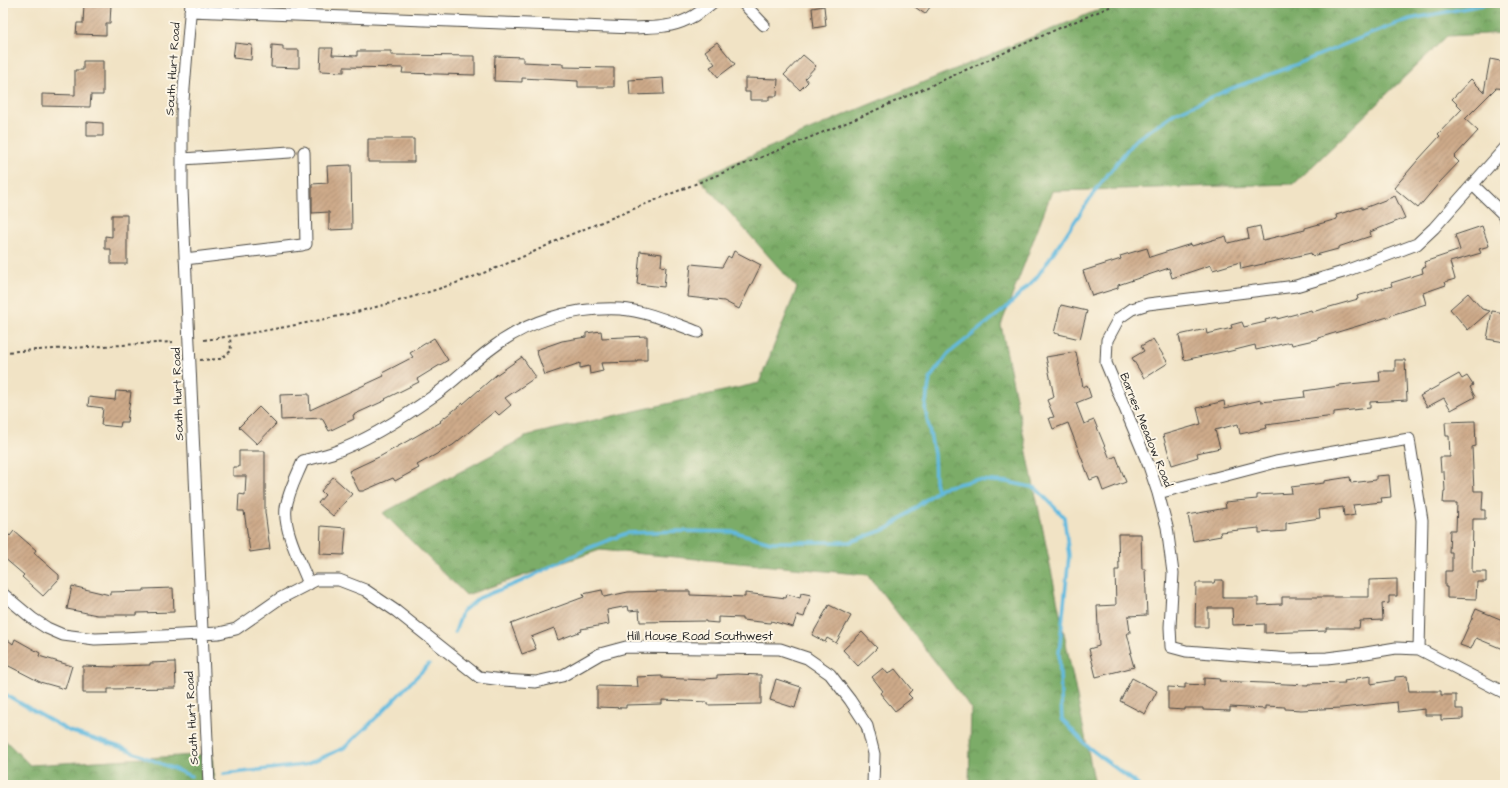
<svg xmlns="http://www.w3.org/2000/svg" width="1508" height="788" viewBox="0 0 1508 788" font-family="'Architects Daughter',sans-serif">
  <defs>
    <pattern id="forest-crowns" width="20" height="18" patternUnits="userSpaceOnUse"><rect width="20" height="18" fill="#7cac67"/><path d="M2 6a3 3 0 1 1 6 0M12 15a3 3 0 1 1 6 0" fill="none" stroke="#668c55"/></pattern>
    <pattern id="building-hatch" width="6" height="6" patternUnits="userSpaceOnUse"><rect width="6" height="6" fill="#ceaa8a"/><path d="M-1 1l2-2M0 6l6-6M5 7l2-2" fill="none" stroke="#a78b71"/></pattern>
  </defs>
  <rect width="100%" height="100%" fill="#fcf5e5"/>
  <filter id="ink" filterUnits="userSpaceOnUse"><feTurbulence type="fractalNoise" baseFrequency=".025" numOctaves="2"/><feDisplacementMap in="SourceGraphic" scale="8" xChannelSelector="R" yChannelSelector="G"/><feConvolveMatrix kernelMatrix="1 2 1 2 8 2 1 2 1" color-interpolation-filters="sRGB"/></filter>
  <filter id="wash" filterUnits="userSpaceOnUse"><feTurbulence type="fractalNoise" baseFrequency=".012" numOctaves="4" result="noise"/><feDisplacementMap in="SourceGraphic" scale="16" xChannelSelector="R" yChannelSelector="G"/><feGaussianBlur stdDeviation="0.9" result="paint"/><feColorMatrix in="noise" values="0 0 0 0 0 0 0 0 0 0 0 0 0 0 0 0 0 1.4 0 .05"/><feComposite in="paint" operator="in"/></filter>
  <g filter="url(#wash)">
    <rect width="100%" height="100%" fill="#f1e3c5"/>
    <path fill="url(#forest-crowns)" stroke="#546c49" d="M1115,3h390v30l-58,3 -153,148 -242,7 -51,134 94,460h-126l2,-77 -103,-133 -268,-25 -134,45 -83,-82 146,-78 230,-52 38,-95 -98,-110 145,-63z
      M3,738l27,27 182,-11 2,31h-211z"/>
    <g fill="none" stroke-linecap="round" stroke-linejoin="round">
      <path stroke="#62badf" stroke-width="3.5" d="M937,490l-2,-9 -1,-27 -9,-46 5,-30 19,-25 57,-45 31,-31 61,-90 36,-46 41,-28 55,-24 55,-20 85,-35 40,-15 82,-16
        M455,632l7,-20 17,-14 43,-17 67,-33 38,-15 52,-2 55,1 37,10h79l39,-14 52,-40 34,-8 33,2 28,6 28,29 5,39 -10,97 3,66 26,28 50,38
        M3,693l66,38 54,17 68,28
        M224,774l80,-9 40,-17 34,-32 51,-52"/>
    </g>
    <g id="blocks">
      <path fill="url(#building-hatch)" d="M90,3l21,1 -1,19h-4v12l-30,-1 1,-11h6l1,-19h6z
        M909,3h24l-8,11z
        M824,6l2,20 -12,2 -2,-20z
        M717,42l18,22 -17,13 -8,-10 5,-3 -10,-13z
        M235,43l17,2 -1,15 -18,-2z
        M272,45l11,1v4h16v18l-28,-1z
        M321,48h12l-1,7 25,1v-5h34v4l84,1v19l-73,-2 1,-5 -59,-1v5l-24,-1z
        M803,55l13,11 -11,12 3,4 -8,8 -16,-15z
        M495,56l28,1v5l40,2v3l51,1v19h-36v-6l-56,-3v4l-28,-1z
        M1490,59l15,3v27l-9,-1 -31,31 13,12 -24,26 5,5 -20,21 -21,25 -24,-20 24,-28 22,-24 -2,-2 24,-25 -10,-10 19,-20 13,13z
        M83,61h20v34h-12l-1,12 -48,-1v-12l33,1v-25h8z
        M663,78l1,16 -34,1 -1,-15z
        M745,78l33,1 -1,17h-8v4h-19v-8h-5z
        M87,122l16,1v13h-16z
        M368,139h46v23h-46z
        M351,165l1,64 -23,1v-18l-17,1v-29l16,-1 -1,-17z
        M1395,196l10,22 -35,14 1,4 -33,11v2l-26,7 -1,-3 -70,16 -1,-7 -27,8 -2,-5 -39,13 -3,-10 -51,17v3l-26,8 -9,-25 38,-12 -1,-3 27,-8 3,9 41,-13 1,2 34,-10 2,7 21,-5 -2,-9 13,-3 3,14 42,-10v-2l32,-9 -1,-4 26,-8v2z
        M112,215h15v49h-16v-15h-6v-13l7,1z
        M1482,226l7,20 -10,3 2,4 -31,9 5,17 -10,3 1,3 -23,8 3,11 -35,11v1l-73,22v1l-26,6 -1,-3 -35,8 -1,-5 -28,7v-1l-43,9 -5,-25 27,-6 1,5 25,-6 -1,-3 11,-3 2,5 22,-5 -1,-2 12,-3v2l34,-9 1,2 46,-13 -1,-3 35,-10 -1,-3 32,-10 -1,-5 4,-1 -2,-5 36,-12 -5,-15z
        M640,251l22,3 -1,12 5,1 -2,20 -27,-3z
        M734,251l27,14 -22,44 -15,-8 -36,-4 3,-33 31,3 6,-11 3,2z
        M1468,293l14,16 8,2 -22,19 -18,-21z
        M1061,305l26,6 -7,28 -26,-6z
        M1492,311l13,2v29l-18,-3z
        M601,331l1,7 45,-2v24h-10v2l-36,1 2,8 -13,3 -1,-8 -9,2v-5l-35,12 -9,-25 26,-9 24,-4v-4z
        M434,338l14,22 -31,19 2,3 -34,17 1,1 -33,15 1,4 -25,12 -7,-13 -41,2 -1,-25 29,-1 1,16 74,-34 -2,-3 31,-16 -3,-4z
        M1153,339l15,24 -24,15 -12,-20 12,-7 -3,-5z
        M1076,352l7,35 4,-2 4,12 -15,6 8,21 10,-4 16,39 6,-3 10,26 -23,9 -5,-14 -8,3 -22,-57 -15,6 -4,-11 5,-1 -7,-17 7,-3 -8,-40z
        M522,357l14,20 -31,21 6,7 -12,10 -4,-4 -42,34 -36,20 2,3 -24,13 -2,-3 -30,13h-4l-10,-20 32,-15 60,-34 -1,-1 23,-18v1l33,-29z
        M1395,360h10l2,40 -37,2v6l-36,4v4l-68,9 1,3 -27,6 -2,-10 -23,6 5,18 -23,5 1,4 -26,8 -9,-30 38,-11 -4,-16 27,-7 1,7 36,-8v2l44,-5 -1,-6 35,-5v-1l41,-4 -1,-10h16z
        M1459,374l3,5 5,-3 6,9 -3,2 5,10 -24,13 -7,-12 -17,9 -7,-11z
        M116,391l15,1 -4,30h-6l-1,5 -19,-2 2,-17 -15,-2 1,-9 26,3z
        M259,407l17,17 -19,20 -18,-17z
        M1475,421l1,25 -4,1 2,44h9l-1,19h3v9h-12l-1,53h14v10h-9l-1,17 -29,-1v-11h-2v-16h7v-19h-3l1,-22h6l1,-27h-14l1,-12h1l-1,-19h-3l-1,-15h10l-1,-21h-3l-1,-14z
        M239,451h26v61l5,37 -20,3 -6,-41h-6l1,-17 6,1 1,-19h-13v-9h6z
        M1389,475l2,22 -10,1 1,4 -29,3 2,10 -11,2 -1,-10 -24,3 1,8 -34,5v8l-27,2v-5l-39,4 1,4 -28,5 -5,-26 38,-7 -1,-6 32,-3v-4l35,-2 -1,-6 33,-4v-2l26,-4 1,6 25,-3v-4z
        M333,477l19,17 -19,22 -15,-13 7,-8 -4,-4z
        M321,526l25,2 -2,27 -24,-1z
        M3,529l7,7 4,-5 22,19 -2,3 25,22v4l-16,17 -21,-19 2,-2 -21,-18z
        M1118,534h23l1,35h3l2,46 -19,1 2,17h-3l5,20h-2l4,14 -38,10 -7,-28 10,-3 -2,-40 19,-1 -1,-35h4z
        M1397,579v17h-8v7l-7,1 1,16 -23,1 -1,7h-33v3l-61,2v-9l-32,1 -1,-17h-24v19h-13l1,-44h18l1,-3h8v18h35v7l24,-1v-7h87v-17z
        M72,586l38,9v-3l34,-1v-2l29,-1 1,24 -37,1v2h-40l-30,-6z
        M602,590l2,7 24,-5 35,-1h27v4l55,2v-4l41,5 1,-4 13,4 1,-5 10,2 -7,22 -7,-2 -4,12 -22,-6 -1,2 -28,-3v-2l-24,-1v6l-12,-1v-1l-66,1 -1,-12 -10,1 -1,-5 -21,4 2,14 -28,5 1,2 -24,9 -4,-12 -23,9 5,12 -14,5 -11,-30 73,-27 -1,-3z
        M829,605l22,11 -15,27 -9,-5 -2,4 -13,-7z
        M1476,609l29,12v29l-29,-12 -5,11 -11,-4z
        M862,632l15,16 -19,18 -15,-16z
        M3,636l10,8 2,-5 25,14 -1,3 33,10 -7,23 -25,-7 -37,-19z
        M175,662l1,26 -68,1v4h-25v-27l32,1v-1l35,-1v-2z
        M883,668l5,6 7,-5 17,21 -4,4 4,4 -17,13 -15,-18 3,-2 -11,-14z
        M737,674l24,1v29l-54,1v-3l-45,-2v4l-36,1v3l-29,-1v-21l41,1 -1,-10 25,-1v2l44,2v-1l11,-1v-3z
        M1371,676v8l24,-4v-3l12,-1 2,15h32v4h15v14h7v10l-22,1v-5h-16v-6l-27,3 -1,-10 -56,6 -40,2 -16,-1v-2l-20,-1v3l-35,-2v4l-27,-1v-2h-18v2l-17,-1v-22l17,1v-4l19,1v-7l16,1 -1,2 89,4v-1l37,-1 -1,-2 13,-2v-1z
        M1132,678l25,13 -12,23 -25,-13z
        M776,679l25,8 -6,21 -25,-8z"/>
    </g>
  </g>
  <g filter="url(#ink)">
    <use href="#blocks" fill-opacity="0" stroke="#494742" stroke-width="1"/>
    <g fill="none" stroke-linecap="round" stroke-linejoin="round">
      <defs>
        <path id="minor" d="M191,3l-9,110v76l27,596
          M743,3l21,22
          M190,11l444,17c10,-1 21,0 31,-2 17,-2 34,-12 47,-23
          M1505,148l-71,80 -17,16 -74,28 -47,14 -148,18 -16,5 -13,9 -12,22 -1,23 43,103 9,27 9,34 6,46 -3,54 1,20 15,4 105,8 36,-1 33,-4 36,-6 23,1 86,44
          M304,152l2,92
          M182,159l108,-7
          M1473,185l30,29 2,4
          M185,259l117,-14
          M1158,493l118,-31 133,-23 13,81 -3,129
          M309,584c-8,-21 -26,-54 -23,-76 2,-16 11,-32 17,-47 9,-3 20,-5 29,-8 35,-12 72,-36 103,-58 18,-13 35,-30 53,-44 38,-30 84,-44 132,-42 27,2 53,14 78,23
          M3,594l30,25 14,9 16,7 32,4 28,-1 96,-5 17,-4 43,-30 37,-19h23l26,10 31,21 83,66 24,3 33,2 26,-6 38,-22 26,-7 154,2 27,9 23,16 20,26 17,26 7,28 -1,31"/>
      </defs>
      <use href="#minor" stroke="#494742" stroke-width="13"/>
      <path stroke="#494742" stroke-width="2" stroke-dasharray="3 3" stroke-linecap="butt" d="M204,340c123,-17 247,-45 358,-102l296,-120 204,-91 57,-24
        M3,352l170,-10
        M200,360l20,-1 11,-8 -1,-15"/>
      <use href="#minor" stroke="#fff" stroke-width="11"/>
    </g>
  </g>
  <g text-anchor="middle" dominant-baseline="central" stroke-width="4" stroke-linejoin="round" paint-order="stroke">
    <g font-size="12" fill="#2b2b2b" stroke="#fcf5e5">
      <text transform="translate(173 69) rotate(-86)">South Hurt Road</text>
      <text transform="translate(178 394) rotate(-92)">South Hurt Road</text>
      <text transform="translate(1146 430) rotate(68)">Barnes Meadow Road</text>
      <text x="700" y="636">Hill House Road Southwest</text>
      <text transform="translate(192 718) rotate(-93)">South Hurt Road</text>
    </g>
  </g>
  <rect width="1508" height="788" fill="none" stroke="#fcf5e5" stroke-width="16"/>
</svg>
